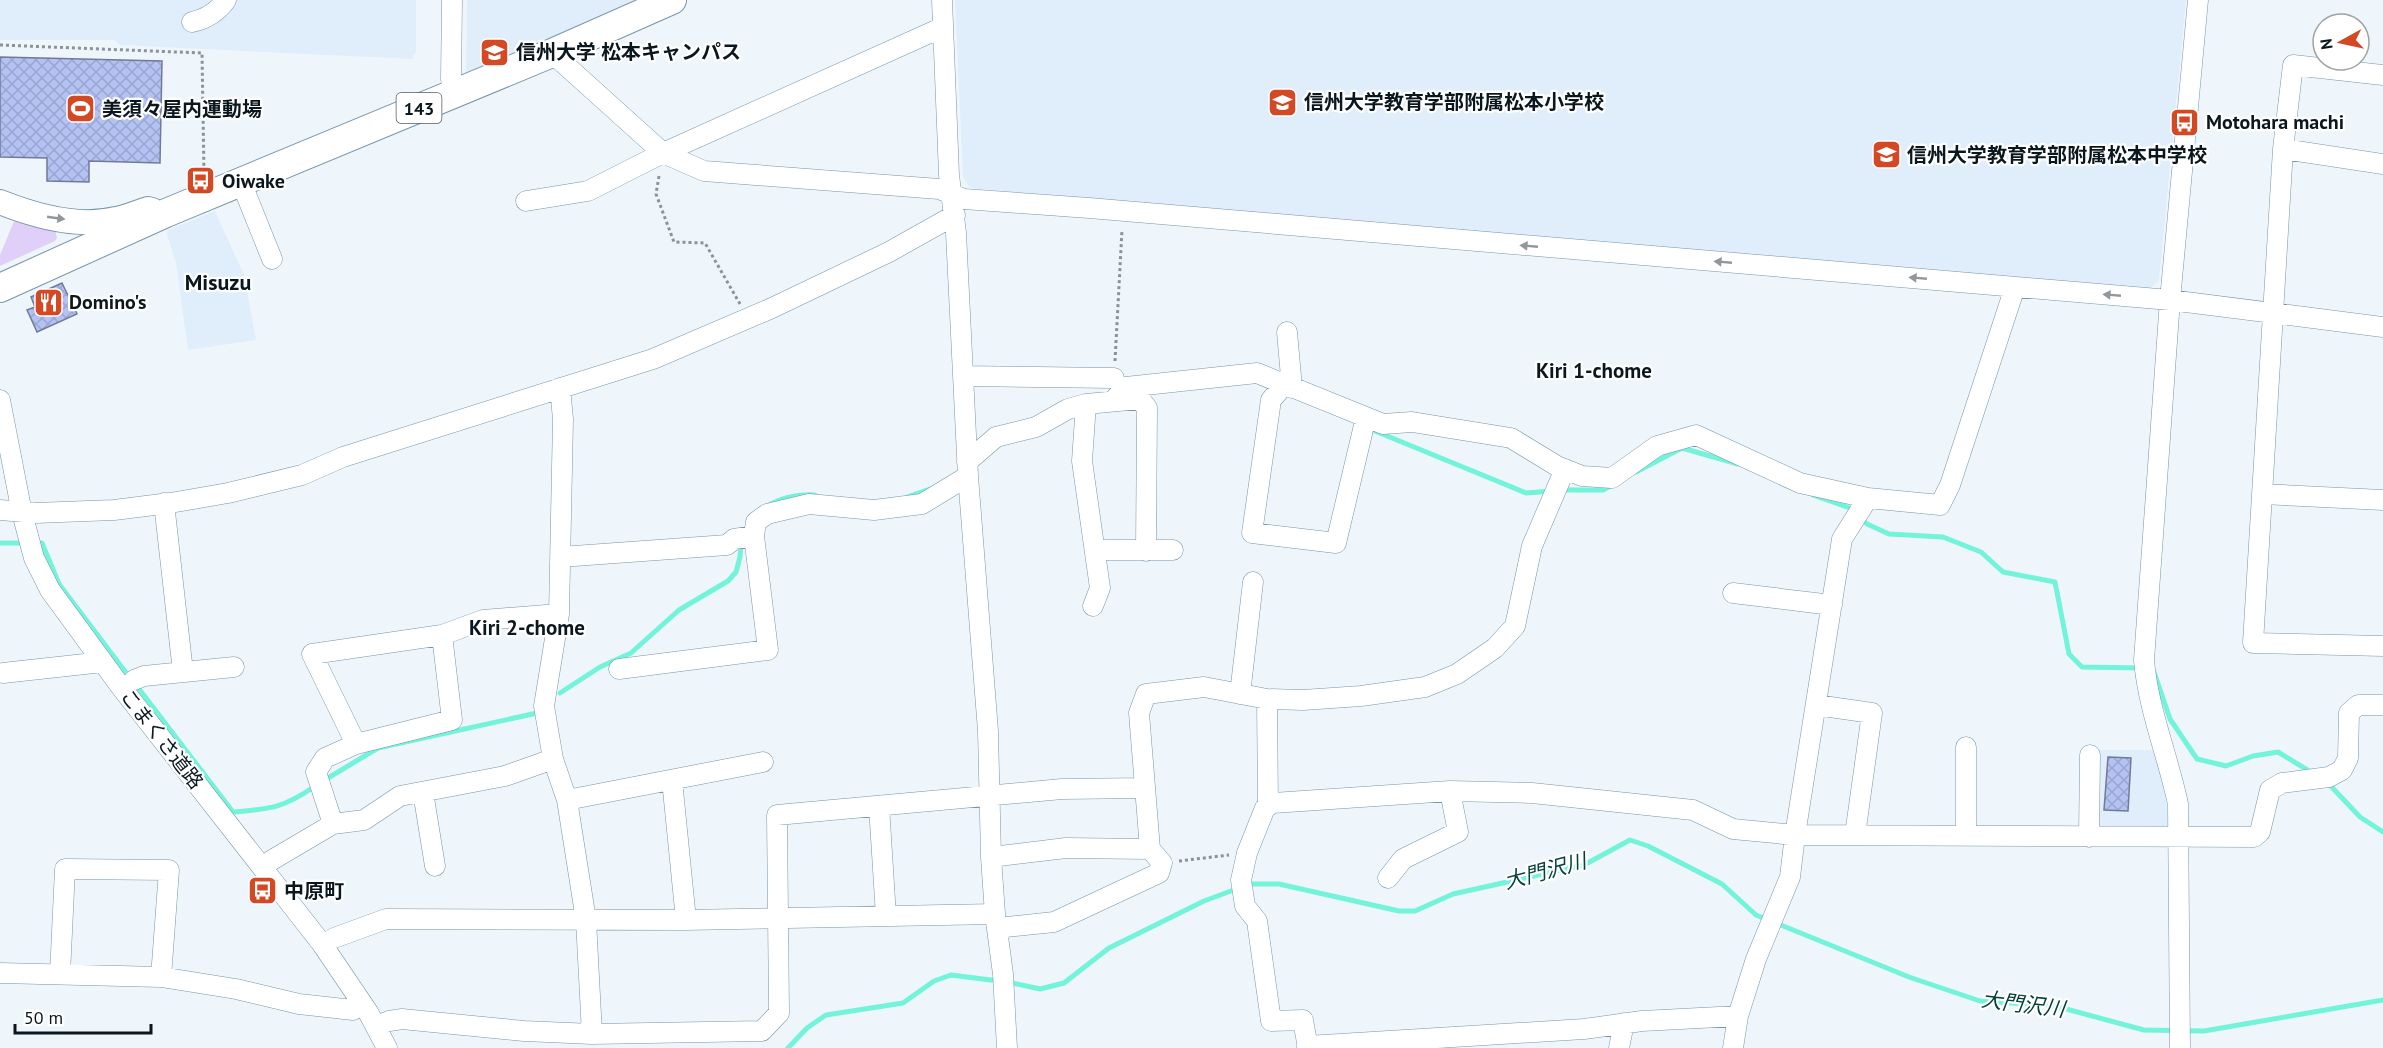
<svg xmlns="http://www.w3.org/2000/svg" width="2383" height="1048" viewBox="0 0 2383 1048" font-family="'PT Sans','Noto Sans JP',sans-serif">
  <defs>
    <pattern id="building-cross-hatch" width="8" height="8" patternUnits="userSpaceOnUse" patternTransform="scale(1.5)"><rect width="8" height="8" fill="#b3c2f3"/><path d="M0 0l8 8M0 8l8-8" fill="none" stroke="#99a6d0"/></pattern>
  </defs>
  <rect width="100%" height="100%" fill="#eff6fb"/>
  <path fill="#dfeefa" d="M0,0h416v52l-4,7 -292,-14 -6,-5h-114z
    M467,0h173l-174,78z
    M955,0h1231l-27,281 -11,9 -1178,-102 -7,-11z
    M215,211l29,64 12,65 -68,10 -12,-87 -10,-32z
    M2098,750h56l10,37 5,38 -13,10 -61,-1z"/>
  <path fill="#e0cff9" d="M15,219l40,10 2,9 -2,3 -55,25v-11z"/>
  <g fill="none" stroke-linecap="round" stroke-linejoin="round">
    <path stroke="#72f3da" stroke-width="5" d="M1375,431l151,62 26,-2
      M1636,472l46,-24 56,16
      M1566,490h37l9,-5
      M1813,495l37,13
      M907,497l23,-8
      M769,505c14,-8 30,-11 46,-10
      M1861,518l6,6 22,10 54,3 38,15 22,20 52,10 14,72 13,13 59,1
      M0,543h24
      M34,543h8l17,41 71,94
      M2154,672l16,47 27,40 29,7 27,-10 25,-4 36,22
      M136,685l97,127c37,-3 51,-4 82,-26
      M560,693l40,-26 31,-14 48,-43 49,-29 8,-9 4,-15 1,-14
      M323,781l55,-33 159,-35
      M2327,782l33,35 23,15
      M1008,982l32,7 24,-6 45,-35 95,-47 46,-17h29l120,27h16l38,-17 131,-29 46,-25 18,6 74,38 34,31 153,62 71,24 75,5 89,24 60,1 179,-31
      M788,1048l19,-20 19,-13 77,-12 31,-22 17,-6 48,6"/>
  </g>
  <path fill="url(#building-cross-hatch)" stroke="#717a99" stroke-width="1.5" d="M0,57l162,4 -2,102 -71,-2v21l-42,-1v-23l-47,-1z
    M62,283l15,31 -40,18 -10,-22 8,-3 -4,-10z
    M2108,757l23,1 -3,53 -24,-1z"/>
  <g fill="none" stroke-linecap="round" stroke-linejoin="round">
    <defs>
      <path id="minor" d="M452,0l-1,79 3,15
        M942,0l7,175 7,58 12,243 20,255 3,126 4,57 8,60 4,74
        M192,22c14,-3 26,-11 34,-22
        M552,53l111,100 41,18 235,18 25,10 125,9 1081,92 213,27
        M2383,75l-90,-10 -10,84 -30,494 130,3
        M2283,149l100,15
        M241,182l31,77
        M526,201l62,-10 75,-38 280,-126
        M1287,332l5,56
        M963,376l151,2
        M1284,385l-13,15 -19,133 84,10 30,-126
        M560,388l3,31 -4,195 -15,92 9,53 14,41 19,120 6,114
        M0,400l22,113 12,45 16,32 71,97 201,257 46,68 19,36
        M1113,401l13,-14 131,-14 126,51 29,-2 99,16 46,28 25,10 30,2 45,-32 39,-11 104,48 68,15 72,7 10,-20 65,-198
        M1086,404l-4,57 18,127 -7,18
        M967,462l29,-25 40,-10 32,-18 18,-5 54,-5 7,9 -1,143
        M2262,494l121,6
        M164,503l19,169
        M0,510l35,3 79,-3 56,-7 58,-10 74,-18 41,-18 310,-98 119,-51 117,-56 66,-37
        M1095,550h78
        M560,557l167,-12 7,-6 20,-3
        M1733,593l99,12
        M619,669l149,-19 -14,-114 2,-14 11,-8 42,-10 65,6 48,-6 46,-28
        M3,673l100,-11
        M134,680l10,-4 90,-9
        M1240,694l13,-112
        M1267,699l1,107
        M1816,705l56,8 -17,122
        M356,744l-44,-90 130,-19 41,-15 76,-6
        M672,780l14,140
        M423,792l12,74
        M567,800l196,-38
        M879,806l7,110
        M333,824l-17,-52 9,-14 31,-14 96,-24 -10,-85
        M1966,836v-89
        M2089,837l1,-82
        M991,857l75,-9 84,1
        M264,867l8,-7 61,-36 31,-4 36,-24 105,-20 48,-17
        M1388,878l15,-19 55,-27 -8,-41
        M997,928l57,-6 105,-49 3,-10 -12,-14 -11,-136 7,-19 58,-7 63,12 36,1 58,-4 64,-9 32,-13 38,-26 20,-22 17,-80 33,-77
        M334,938l52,-19 300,1 309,-6
        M0,973l161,4 75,12 63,15 54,6
        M60,974l5,-105 104,1 -8,107
        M376,1026l13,-5 13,-2 122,12 68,3 170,-3 17,-18 -2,-198 285,-26 82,-1
        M1307,1046l277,-17 58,-8 96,-5
        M1308,1048l-5,-28 -32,1 -14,-100 -12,-15 -4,-26 6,-27 18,-45 8,-5 177,-12 82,2 161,17 40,19 62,6 459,2 6,-5 10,-42 12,-7 47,-6 13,-7 6,-12 1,-45 9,-8h25
        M1619,1048l5,-25
        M1733,1048l5,-32 18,-57 34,-82 5,-42 47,-296 26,-41
        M2180,1048l-2,-244c-10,-48 -30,-95 -34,-144l26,-360 28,-300"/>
      <path id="major" d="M0,202c35,14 79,26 116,17 11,-2 22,-7 32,-10l4,1"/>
      <path id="highway" d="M0,288l166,-75 386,-160 120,-53"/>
    </defs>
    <use href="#minor" stroke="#7695ac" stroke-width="21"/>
    <use href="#major" stroke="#7695ac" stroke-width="26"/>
    <use href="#highway" stroke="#7695ac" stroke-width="30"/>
    <path stroke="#899399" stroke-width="3" stroke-dasharray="3 3" stroke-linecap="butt" d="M0,45l202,8 2,120
      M659,176l-3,18 18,48 31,1 35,61
      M1115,361l7,-131
      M1179,861l50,-6"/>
    <use href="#minor" stroke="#fff" stroke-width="20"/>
    <use href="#major" stroke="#fff" stroke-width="24"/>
    <use href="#highway" stroke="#fff" stroke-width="28"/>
  </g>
  <defs><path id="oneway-solid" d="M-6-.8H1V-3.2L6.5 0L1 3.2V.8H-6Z" transform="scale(1.5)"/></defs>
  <g fill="#91979a">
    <use href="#oneway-solid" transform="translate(56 218) rotate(8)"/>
    <use href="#oneway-solid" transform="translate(1529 246) rotate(-175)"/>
    <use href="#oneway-solid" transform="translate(1723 262) rotate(-175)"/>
    <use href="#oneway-solid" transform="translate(1918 278) rotate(-175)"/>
    <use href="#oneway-solid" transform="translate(2112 295) rotate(-175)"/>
  </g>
  <defs>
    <symbol id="university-square" viewBox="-11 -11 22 22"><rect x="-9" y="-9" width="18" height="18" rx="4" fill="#d24924" stroke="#fff"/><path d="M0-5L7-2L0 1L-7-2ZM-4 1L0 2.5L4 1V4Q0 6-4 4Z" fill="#fff"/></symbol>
    <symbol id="school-square" viewBox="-11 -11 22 22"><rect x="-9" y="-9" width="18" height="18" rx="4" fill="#d24924" stroke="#fff"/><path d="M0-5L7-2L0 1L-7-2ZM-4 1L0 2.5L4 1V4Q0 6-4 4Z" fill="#fff"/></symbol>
    <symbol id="stadium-square" viewBox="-11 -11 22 22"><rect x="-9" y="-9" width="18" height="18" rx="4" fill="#d24924" stroke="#fff"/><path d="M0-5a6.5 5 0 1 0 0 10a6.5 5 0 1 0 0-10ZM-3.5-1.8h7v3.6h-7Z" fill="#fff"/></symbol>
    <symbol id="bus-square" viewBox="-11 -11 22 22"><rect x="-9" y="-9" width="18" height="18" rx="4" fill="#d24924" stroke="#fff"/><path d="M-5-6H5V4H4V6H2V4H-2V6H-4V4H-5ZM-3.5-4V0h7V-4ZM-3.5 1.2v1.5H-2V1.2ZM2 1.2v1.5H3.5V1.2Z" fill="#fff"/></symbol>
    <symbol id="restaurant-square" viewBox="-11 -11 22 22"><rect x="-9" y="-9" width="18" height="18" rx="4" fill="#d24924" stroke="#fff"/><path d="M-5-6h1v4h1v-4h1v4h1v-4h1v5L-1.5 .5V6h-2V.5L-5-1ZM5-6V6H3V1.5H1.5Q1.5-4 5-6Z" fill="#fff"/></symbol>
  </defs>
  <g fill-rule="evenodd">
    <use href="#university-square" x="478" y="36" width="33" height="33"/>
    <use href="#school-square" x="1266" y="86" width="33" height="33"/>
    <use href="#stadium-square" x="64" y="92" width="33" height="33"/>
    <use href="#bus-square" x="2168" y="106" width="33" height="33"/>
    <use href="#school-square" x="1870" y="138" width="33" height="33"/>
    <use href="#bus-square" x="184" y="164" width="33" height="33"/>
    <use href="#restaurant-square" x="32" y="286" width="33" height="33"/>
    <use href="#bus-square" x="246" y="874" width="33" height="33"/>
  </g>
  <g text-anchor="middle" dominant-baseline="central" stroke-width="4.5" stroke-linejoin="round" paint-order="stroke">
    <rect fill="#fff" stroke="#545d62" stroke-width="1.5" x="396.5" y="93" width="45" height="30" rx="4.5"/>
    <g font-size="18" font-weight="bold" fill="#0b171f">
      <text x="419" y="108">143</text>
    </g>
    <g font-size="20" font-weight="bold" fill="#0b171f" stroke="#fff" text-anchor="start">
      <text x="516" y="52">信州大学 松本キャンパス</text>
      <text x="1304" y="102">信州大学教育学部附属松本小学校</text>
      <text x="102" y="109">美須々屋内運動場</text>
      <text x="2206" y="122">Motohara machi</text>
      <text x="1907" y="155">信州大学教育学部附属松本中学校</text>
      <text x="222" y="181">Oiwake</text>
      <text x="69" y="302">Domino's</text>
      <text x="284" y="891">中原町</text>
    </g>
    <g font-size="20" fill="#0b171f" stroke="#fff">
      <text transform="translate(162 739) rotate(52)">こまくさ道路</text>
    </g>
    <g font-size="21" font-weight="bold" fill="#0b171f" stroke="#fff">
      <text x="1594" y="370">Kiri 1-chome</text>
      <text x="527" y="627">Kiri 2-chome</text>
    </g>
    <g font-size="21" font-style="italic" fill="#044238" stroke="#fff">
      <text transform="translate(1545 871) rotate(-15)">大門沢川</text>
      <text transform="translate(2023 1004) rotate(7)">大門沢川</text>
    </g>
    <g font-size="22" font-weight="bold" fill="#0b171f" stroke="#fff">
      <text x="218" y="282">Misuzu</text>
    </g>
  </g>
  <g transform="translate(2341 42) rotate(262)"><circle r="28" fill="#ffffff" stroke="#9da2a5" stroke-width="1.5"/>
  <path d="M0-4.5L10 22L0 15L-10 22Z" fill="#d24924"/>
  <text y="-9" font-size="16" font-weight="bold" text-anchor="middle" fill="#0b171f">N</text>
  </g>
  <path d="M15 1024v9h136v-9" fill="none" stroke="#0b171f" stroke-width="3"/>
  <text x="24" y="1024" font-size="18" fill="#0b171f" stroke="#ffffff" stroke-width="4.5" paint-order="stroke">50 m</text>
</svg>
